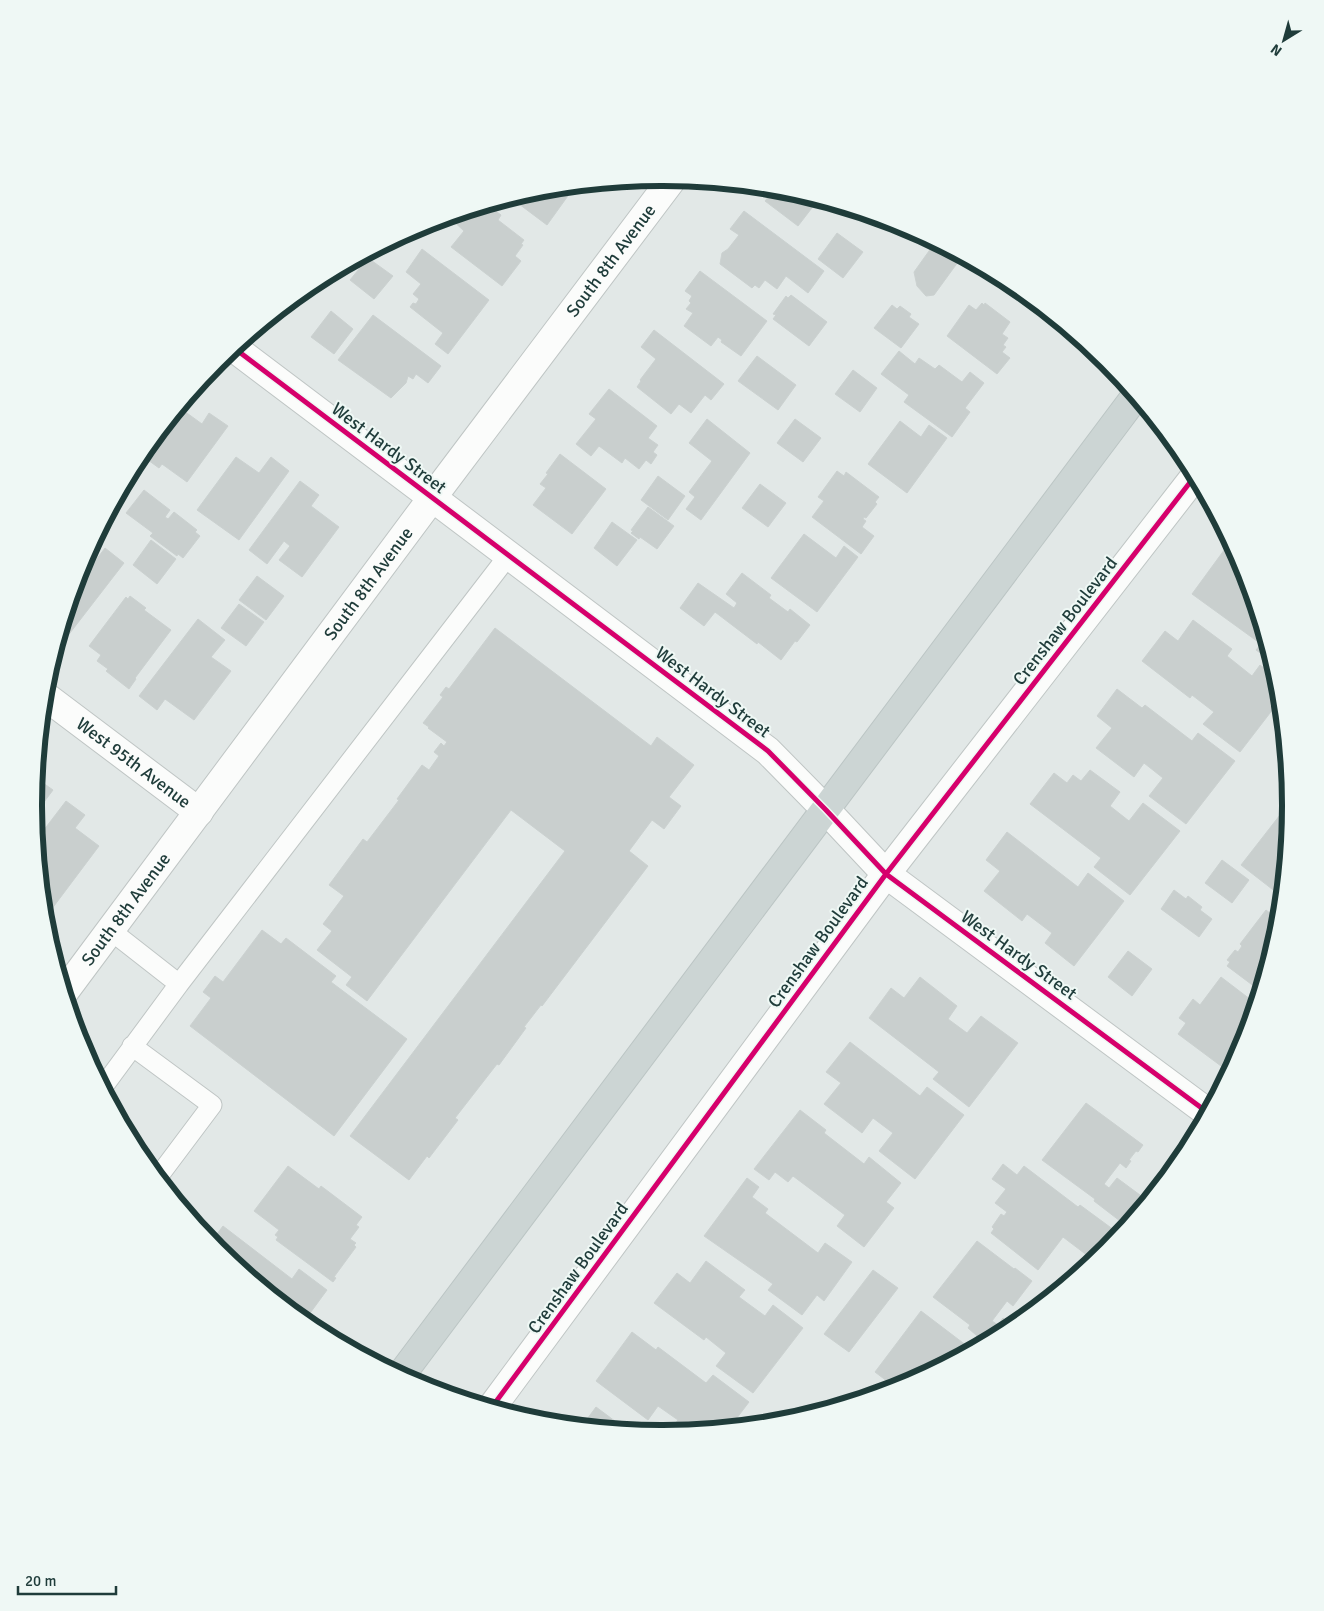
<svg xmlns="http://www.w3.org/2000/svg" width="1324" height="1611" viewBox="0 0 1324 1611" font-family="Signika,sans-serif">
  <rect width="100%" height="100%" fill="#e2e8e7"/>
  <path fill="#c9cfce" stroke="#cbd1d0" d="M568,187l-3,3 5,3 -23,32 -36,-27 29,-9z
    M772,188l13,1 33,11 -20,26 -33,-25 5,-6 -2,-2z
    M488,205l13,10 -3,5 26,20 -3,4 2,1 -8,11 6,5 -19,25 -51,-39 13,-16 -15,-14z
    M744,211l80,60 -16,22 -22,-17 -9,13 -12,-9 -6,8 -4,-3 -3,3 -32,-24 2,-11 6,-4 11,-14 -9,-6z
    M426,224l-10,13 -7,-5 13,-7z
    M837,233l26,19 -20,26 -25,-19z
    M934,244l24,18 -24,33 -8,1 -9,-10 -3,-14z
    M422,249l67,51 -41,54 -13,-10 8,-11 -33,-26 3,-4 3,1 3,-5 -6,-5 8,-10 -15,-12z
    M368,258l25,18 -19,23 -24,-19z
    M700,271l67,50 -26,35 -20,-14 1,-2 -4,-3 -7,9 -27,-20 9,-13 -7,-4 5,-6 -2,-2 3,-5 -7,-5z
    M990,272l21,11 31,26 -3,5 -51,-39z
    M791,295l36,27 -18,24 -36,-27 3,-4 -3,-1 13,-18 2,2z
    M982,303l2,2 1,-2 25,19 -8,12 6,4 -5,7 3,2 -4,5 8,6 -13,16 -50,-38 22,-31 7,5z
    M892,305l5,4 3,-3 11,8 -2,3 10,7 -18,24 -27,-20z
    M331,311l22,18 -19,25 -23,-17z
    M373,315l68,51 -13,17 -12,-9 -3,5 -5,-3 -2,7 -15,15 -53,-38z
    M654,330l70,54 -13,16 -6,-5 -14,18 -12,-9 -8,10 -34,-27 4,-6 -1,-1 16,-21 -15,-12z
    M899,351l16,13 4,-6 16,11 4,-4 23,17 8,-10 14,11 -19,25 5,4 -18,25 -48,-35 5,-7 -28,-21z
    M757,356l39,29 -18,25 -40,-29z
    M853,370l24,18 -17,24 -25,-18z
    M609,389l48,37 -9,12 10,7 -5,7 4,3 -6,9 -5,-4 -7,9 -14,-11 -3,5 -23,-17 -8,10 -15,-12 20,-25 -7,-5z
    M180,408l22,16 7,-11 19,13 -41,56 -25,-18 -3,4 -18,-13z
    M707,419l43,34 -49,67 -15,-11 9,-12 -6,-5 23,-31 -23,-18z
    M795,419l26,19 -18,24 -26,-19z
    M900,421l21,16 8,-12 18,13 -40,55 -39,-29z
    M560,454l46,35 -34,45 -39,-29 13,-17 -6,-4 8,-10 -2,-1z
    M236,457l23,16 12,-16 18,14 -50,69 -42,-30z
    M837,471l7,5 2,-4 33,25 -4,5 2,2 -11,14 -2,-1 -1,2 3,2 -4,6 12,9 -13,18 -49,-37 12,-16 -6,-4z
    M658,476l27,20 -17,24 -27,-20z
    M128,478l7,5 -20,27 -3,-2z
    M300,481l19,14 -8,11 28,21 -37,50 -23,-17 11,-14 -6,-5 -17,23 -18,-14z
    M760,484l26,19 -18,24 -26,-19z
    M144,490l26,20 -5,7 3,2 6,-7 23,18 -2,2 5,4 -17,22 -5,-4 -1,2 -27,-20 3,-3 -27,-20z
    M648,507l26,19 -17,23 -17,-12 -1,2 -8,-6 2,-2 -2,-1z
    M612,522l25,18 -20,26 -23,-18z
    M804,534l32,24 8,-12 14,11 -41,55 -46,-34z
    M151,540l25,19 -19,25 -24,-19z
    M1230,542l13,23 29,96 -16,-11 5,-6 -69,-50z
    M105,548l19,15 -61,79 -4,-3 23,-74 6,-11 8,6z
    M742,573l29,22 -2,3 19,14 2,-3 20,16 -13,17 -2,-1 -14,19 -23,-18 -1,2 -42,-32 -11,14 -24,-18 18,-25 36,25 3,-5 -11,-9z
    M257,576l27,20 -18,24 -27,-20z
    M130,596l16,12 -2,2 27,20 -36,48 1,1 -7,10 -23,-18 2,-2 -11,-8 4,-6 -12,-9 37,-49 2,2z
    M239,604l25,18 -18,24 -25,-18z
    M198,619l27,21 -14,17 20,14 -37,49 -29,-21 -8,11 -18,-14z
    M1193,620l39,29 -5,7 25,20 8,-11 17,13 3,22 -40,52 -37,-28 11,-12 -22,-17 -2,3 -48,-37 23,-30 13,10z
    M495,628l156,118 6,-9 37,28 -25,32 12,9 -17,23 -12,-9 -23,31 19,15 -106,140 -1,-1 -17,22 2,1 -27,37 -2,-1 -42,54 3,2 -29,38 -2,-2 -18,24 -59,-44 215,-285 -54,-41 -144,191 -21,-16 6,-8 -35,-27 15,-19 -9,-7 21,-28 -15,-11 34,-46 4,3 32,-42 -2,-1 25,-34 7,5 10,-14 -5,-4 7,-9 3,3 3,-4 -19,-14 1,-1 -6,-4 20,-26 -3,-2 6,-8 3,2z
    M1117,689l25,19 3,-3 47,36 6,-8 37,28 -49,63 -37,-28 14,-18 -19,-15 -10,14 -38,-29 16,-20 -15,-12z
    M1090,770l30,22 -10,14 19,15 14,-18 37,28 -50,64 -36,-28 7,-9 -71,-54 24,-31 13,10 6,-8 8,6z
    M36,778l17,12 -18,24 -1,-9z
    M66,801l19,14 -10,13 24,18 -54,72 -8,-79z
    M1287,806l3,3 -9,87 -40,-31z
    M1007,832l71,55 10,-14 36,28 -50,65 -29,-23 7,-10 -25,-19 -5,7 -38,-30 16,-20 -14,-11z
    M1222,860l27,20 -17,23 -27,-20z
    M1174,890l12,9 2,-3 14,11 -2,3 12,9 -13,18 -38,-28z
    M1266,910l13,10 -1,8 -19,62 -32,-24 3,-4 -3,-2 8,-10 3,2 4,-6 -2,-2z
    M262,930l19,14 5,-6 50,38 -5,6 76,57 -73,97 -144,-110 21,-28 -8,-6 12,-16 8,6z
    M1128,951l24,18 -20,27 -24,-19z
    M920,977l37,29 -9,13 19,14 14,-17 37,27 -49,64 -36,-28 6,-7 -70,-54 22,-30 13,10z
    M1221,977l34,26 -13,43 -5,10 -6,-4 -10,14 -43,-32 8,-11 -7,-5 14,-19 7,6z
    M850,1042l70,54 7,-9 37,28 -49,64 -36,-28 14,-18 -20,-15 -11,15 -38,-29 17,-21 -15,-11z
    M1086,1103l57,42 -5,7 -2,-1 -7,9 2,1 -5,7 -6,-5 -16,21 5,4 8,-10 23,17 -20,26 -26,-20 1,-2 -53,-39z
    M800,1110l26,20 -2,3 40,31 5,-7 32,26 -15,19 8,6 -30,39 -27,-21 8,-11 -52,-39 -5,6 -13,-10 -6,8 -15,-11z
    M1003,1164l14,11 7,-9 54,41 2,-2 34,25 -22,29 -29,-22 -25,33 -47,-37 3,-4 -2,-2 9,-13 3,2 3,-4 -12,-9 11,-14 -14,-10z
    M288,1166l31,23 2,-3 41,31 -6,8 3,2 -9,12 6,4 -2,2 2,2 -22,30 2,1 -3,4 -57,-42 2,-3 -3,-2 4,-5 -25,-19z
    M747,1178l12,9 -7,10 16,12 -3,4 53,40 7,-10 27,19 -28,39 -7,-6 -15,20 -34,-25 5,-6 -69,-48z
    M223,1226l69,53 7,-10 28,21 -22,30 -87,-70 -7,-8z
    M977,1241l37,28 1,-1 17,13 -19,25 -6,-5 -15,20 6,4 5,-7 10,8 -29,16 -16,-14 2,-3 -37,-28z
    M706,1261l39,29 -6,7 26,19 8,-11 30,23 -50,65 -37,-27 10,-13 -20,-16 -2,3 -50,-37 23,-30 13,10z
    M873,1270l25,18 -49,64 -25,-18z
    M921,1311l50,38 -69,37 -6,2 -21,-16z
    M632,1332l24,18 2,-3 48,36 7,-8 36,27 -19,25 -62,6 10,-13 -20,-14 -10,14 -52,-39z
    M873,1386l9,6 -23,7 7,-10 3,2z
    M596,1407l31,23 -45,-4z"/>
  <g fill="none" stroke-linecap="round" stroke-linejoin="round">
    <defs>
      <path id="service" d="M179,984l329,-428
        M132,1046l80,59 -54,72
        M103,1087l76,-103 -69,-54"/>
      <g id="minor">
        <path d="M234,348l534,403 58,59 60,64 321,238"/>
        <path id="s1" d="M45,696l154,116"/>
        <path id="s2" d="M65,991l367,-493 241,-320"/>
        <path d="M492,1407l394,-533 309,-398"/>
      </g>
      <path id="primary" d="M401,1375l734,-978"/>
    </defs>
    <use href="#service" stroke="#bfc5c4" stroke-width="21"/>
    <use href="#minor" stroke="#bfc5c4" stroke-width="30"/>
    <use href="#primary" stroke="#bbc5c4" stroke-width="30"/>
    <use href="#service" stroke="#fbfcfb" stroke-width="19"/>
    <use href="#minor" stroke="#fbfcfb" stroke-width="28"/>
    <use href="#primary" stroke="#ccd5d4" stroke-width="28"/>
    <defs>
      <path id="cycleway" d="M234,348l534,403 58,59 60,64 321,238
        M492,1407l394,-533 309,-398"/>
    </defs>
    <use href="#cycleway" stroke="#eff8f5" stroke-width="8"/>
    <use href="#cycleway" stroke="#d6006c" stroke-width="5"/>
  </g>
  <g text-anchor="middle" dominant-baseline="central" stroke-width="4" stroke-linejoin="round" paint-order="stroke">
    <g font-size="18" fill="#1f3c3a" stroke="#eff8f5">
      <text stroke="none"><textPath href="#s2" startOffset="912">South 8th Avenue</textPath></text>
      <text transform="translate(389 448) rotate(37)">West Hardy Street</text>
      <text stroke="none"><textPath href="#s2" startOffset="508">South 8th Avenue</textPath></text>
      <text transform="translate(1065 621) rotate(-52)">Crenshaw Boulevard</text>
      <text transform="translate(713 692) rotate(37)">West Hardy Street</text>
      <text stroke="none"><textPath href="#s1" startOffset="111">West 95th Avenue</textPath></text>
      <text stroke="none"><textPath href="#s2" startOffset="102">South 8th Avenue</textPath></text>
      <text transform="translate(818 942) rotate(-54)">Crenshaw Boulevard</text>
      <text transform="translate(1019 955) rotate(36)">West Hardy Street</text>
      <text transform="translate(578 1268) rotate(-54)">Crenshaw Boulevard</text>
    </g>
  </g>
  <path d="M0 0H1324V1611H0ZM661 186H663A619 619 0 0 1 1282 805V806A619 619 0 0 1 663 1425H661A619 619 0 0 1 42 806V805A619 619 0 0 1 661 186Z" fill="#eff8f5" fill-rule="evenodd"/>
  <path fill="none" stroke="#1f3c3a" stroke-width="6" d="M661 186H663A619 619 0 0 1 1282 805V806A619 619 0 0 1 663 1425H661A619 619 0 0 1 42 806V805A619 619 0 0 1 661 186Z"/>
  <g transform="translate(1284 40) rotate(217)" stroke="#eff8f5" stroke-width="4" paint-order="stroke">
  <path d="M0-4L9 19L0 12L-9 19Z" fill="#1f3c3a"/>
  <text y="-8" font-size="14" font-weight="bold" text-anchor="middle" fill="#1f3c3a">N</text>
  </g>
  <path d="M18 1586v8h98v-8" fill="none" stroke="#1f3c3a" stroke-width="2.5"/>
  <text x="25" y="1586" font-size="15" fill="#1f3c3a" stroke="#eff8f5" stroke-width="4" paint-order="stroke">20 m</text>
</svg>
